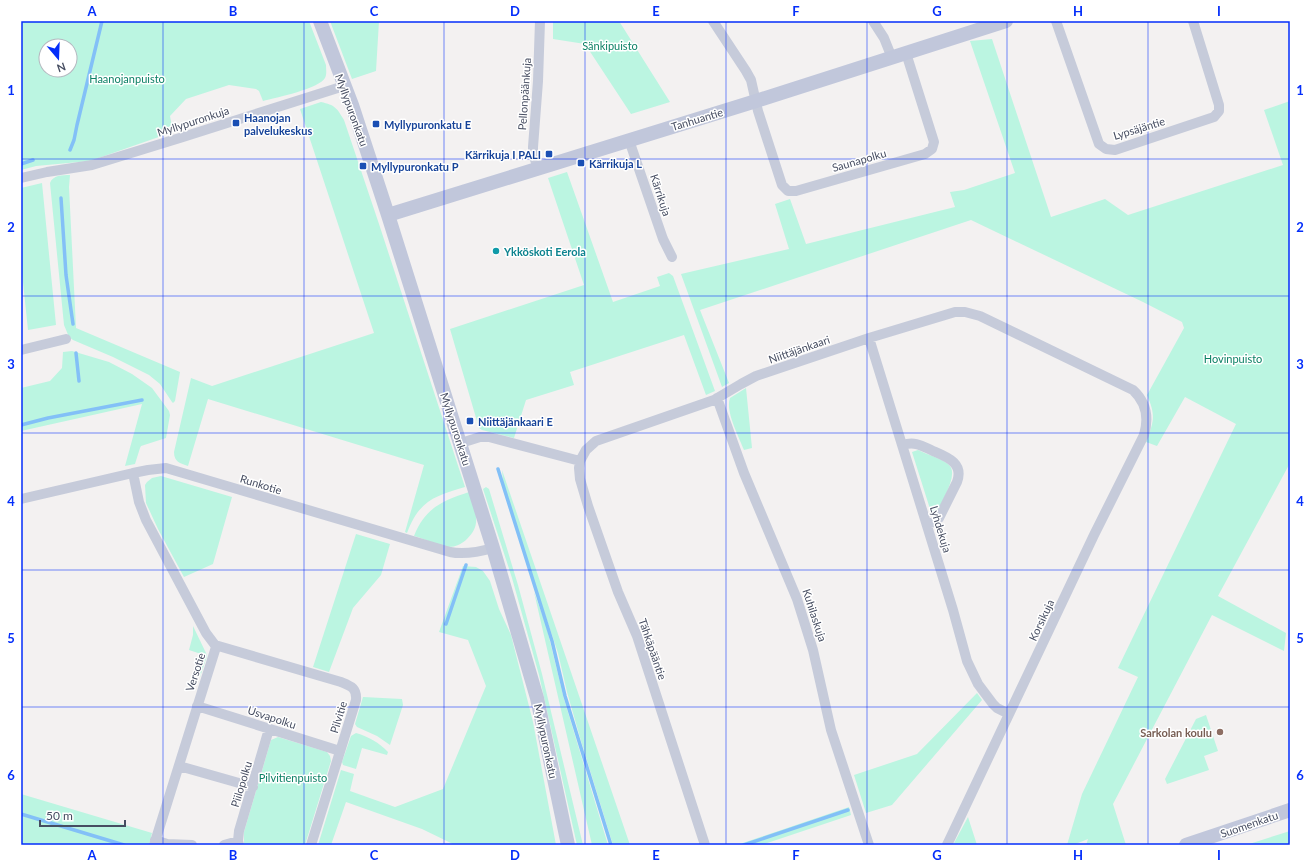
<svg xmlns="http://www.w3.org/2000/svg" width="1311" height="866" viewBox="0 0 1311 866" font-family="Lato,sans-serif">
  <rect width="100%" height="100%" fill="#f3f1f1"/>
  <path fill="#bbf5e1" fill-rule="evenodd" d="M21,21h288l17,44c0,5 1,9 -1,13 -5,10 -49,20 -62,23l-4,-10 -3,-2 -27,-4 -43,14 -16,17 3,16 -83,29 -54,5 -15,4zM46,46h24v24h-24z
    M330,21h49l-3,50 -24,8z
    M553,21h66l51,81 -39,12 -46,-70 -32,-5z
    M992,39l59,178 54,-18 23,16 155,-50 -19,-55 26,-9v362l-72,133 68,37 -2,18 -72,-36 -99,189 13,41h-40l2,-6 -15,6h-6l15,-51 56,-117 -20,-9 118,-244 -51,-27 -28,49 -11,-4c8,-21 10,-26 1,-47l37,-67 -2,-6 -39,-20 -172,-82 -271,90 29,73 -7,4 -41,-113 108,-25 -14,-45 15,-5 16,45 149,-37 -5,-15 14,-2 51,-17 -45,-132z
    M321,102c14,3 16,6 23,18l35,104 86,263c-31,9 -46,14 -58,46l-2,-1 19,-67 -216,-66 -20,67c-8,-3 -14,-4 -14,-14l17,-74 21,8 162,-53 -74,-224z
    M567,172l46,130 47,-16 -3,-9 12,-4 4,3 42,115 -9,4 -22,-60 -114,37 4,13 -48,15 -12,38 -32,-8 -3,-2 -29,-99 134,-44 -36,-107z
    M70,175l-1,12 7,141 104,44 -5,29 -2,2 -1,-1 -12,-18 -11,-9 -36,-18 -40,-17 -4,-3 -5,-12 -14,-142c3,-8 12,-8 20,-8z
    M42,183l14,142 -28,5 -7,-67v-75z
    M72,351l37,11 23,12 20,14 17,23 1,4 -4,23 -25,8 -1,2 -5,16 -10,2 17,-62 -121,27v-43l29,-7 12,-13 1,-16z
    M746,388l6,60 -8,2c-5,-13 -19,-39 -14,-52z
    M918,450c8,4 25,9 31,15 10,9 -7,36 -12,47h-6l-19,-60z
    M502,470l128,375h-17l-32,-104 -14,-49 -9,-39 -54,-161z
    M161,476l71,21 -19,67 -29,13 -26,-48 -12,-26 -1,-18 2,-3 5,-4z
    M486,487l3,2 29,96 24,89 41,171h-6l-38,-170 -27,-97 -29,-89z
    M469,492c6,19 14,33 -3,48 -5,4 -10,7 -17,7 -11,-1 -24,-8 -35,-11 11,-28 28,-35 55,-44z
    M356,534l34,10 -9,31 -28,33 -24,64 -16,-5z
    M463,566l13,1 7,4 7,10 9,28 12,26 22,87 23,123h-101l-33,-16 -76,-27 -15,43h-13l23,-75 13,4 -4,17 45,16 48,-18 43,-103 -18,-46 -29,-8z
    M534,592l12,33 18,74 44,146h-16z
    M193,626l13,27 1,3 -7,21 -3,-2 -1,-8 5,-13 -12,-4 4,-15z
    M977,693l5,7 -90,105 -26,8 -12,-38 63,-21z
    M363,697l39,2 1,6 -13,40 -13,-9 -20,-9 -2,-3z
    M1206,715l12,36 -14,5 5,14 -42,14 -2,-5 31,-60z
    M356,733c11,3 24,10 32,19l-1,3 -25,-7 -6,21 -13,-4 -1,-3 9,-26z
    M278,737l49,15 3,4 1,5 -26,84h-61v-13l27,-92z
    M21,794l131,39 -3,12h-128z
    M849,807l2,8 -90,30h-24z
    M968,817l9,28h-24z
    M1290,831v14h-44z"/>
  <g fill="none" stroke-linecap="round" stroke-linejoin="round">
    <path stroke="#83c0f7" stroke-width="3.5" d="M70,150l4,-10 3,-15 25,-104
      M21,164l12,-4
      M61,198l5,77 7,49
      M76,353l3,28
      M21,425l27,-7 94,-18
      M498,469l54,172 13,55 46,149
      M446,624l20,-59
      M21,814l103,31
      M744,845l104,-35"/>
    <path stroke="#c6cbda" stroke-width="10" d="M713,21l33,50 5,9 7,31 24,74 6,6h8l129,-37 7,-5 2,-7 -28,-89
      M873,21l11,17 8,20
      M1056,21l43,123 7,5 9,1 99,-33 5,-6v-6l-26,-84
      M629,140l34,99 9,18
      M538,168l-5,-14v-7l5,-66 2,-60
      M21,178l26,-6 45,-7 91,-28 161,-51
      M869,338l84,272 14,51 11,23 15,20 4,4 12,6
      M21,350l45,-11
      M717,398l27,75 53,126 16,51 18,80 38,115
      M461,443l19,-6h9l91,24 6,-11 10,-9 118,-41 27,-16 15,-8 113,-38 86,-26h10l15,4 153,74c14,13 16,28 11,45l-50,100 -147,310
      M903,445c12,-4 19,1 30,6 14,6 31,12 24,31l-18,36 -5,4 -7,2
      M580,461l-1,7 1,11 8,27 30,86 19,44 68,209
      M133,473l6,29 7,18 60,113 9,12 1,2 -62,198
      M21,499l112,-26 15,-3 18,-2 284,84c15,3 29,0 43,-4
      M215,645l126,37c10,4 16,6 15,18l-45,145
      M197,706l143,45
      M179,766l74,21
      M155,840l12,4 25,1
      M224,845l14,-4
      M239,845l-1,-4 1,-10 30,-102"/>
    <path stroke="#c1c7db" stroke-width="14" d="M320,21l32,84 36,110 105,333 44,150 31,147
      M388,215l368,-114 250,-80
      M1186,845l104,-35"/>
  </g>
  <path fill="none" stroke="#042efa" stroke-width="1" stroke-opacity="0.55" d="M163,21v824M304,21v824M444,21v824M585,21v824M726,21v824M867,21v824M1007,21v824M1148,21v824M21,159h1269M21,296h1269M21,433h1269M21,570h1269M21,707h1269"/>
  <g fill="#1a4fb4" stroke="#fff" stroke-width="1.5">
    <rect x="232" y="119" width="8" height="8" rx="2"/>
    <rect x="372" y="120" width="8" height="8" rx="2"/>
    <rect x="545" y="150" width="8" height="8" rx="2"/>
    <rect x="577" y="159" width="8" height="8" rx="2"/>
    <rect x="359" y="162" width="8" height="8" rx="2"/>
    <rect x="466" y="417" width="8" height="8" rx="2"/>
  </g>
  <circle fill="#0f9aa8" stroke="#fff" stroke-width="1.5" cx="496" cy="251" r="4"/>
  <circle fill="#8d6e63" stroke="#fff" stroke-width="1.5" cx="1220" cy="732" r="4"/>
  <g text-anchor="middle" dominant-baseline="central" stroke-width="3" stroke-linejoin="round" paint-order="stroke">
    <g font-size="11" fill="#0c8165" stroke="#fff">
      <text x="610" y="45">Sänkipuisto</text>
      <text x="127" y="78">Haanojanpuisto</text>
      <text x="1233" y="358">Hovinpuisto</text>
      <text x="293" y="777">Pilvitienpuisto</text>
    </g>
    <g font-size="11" fill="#464d61" stroke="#fff">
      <text transform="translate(524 94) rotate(-86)">Pellonpäänkuja</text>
      <text transform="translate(352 110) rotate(70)">Myllypuronkatu</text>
      <text transform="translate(697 119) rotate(-17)">Tanhuantie</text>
      <text transform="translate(193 121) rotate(-18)">Myllypuronkuja</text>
      <text transform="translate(1139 128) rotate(-17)">Lypsäjäntie</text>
      <text transform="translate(859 160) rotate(-16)">Saunapolku</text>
      <text transform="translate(661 195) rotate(72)">Kärrikuja</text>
      <text transform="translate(799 349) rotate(-19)">Niittäjänkaari</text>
      <text transform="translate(456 429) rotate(72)">Myllypuronkatu</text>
      <text transform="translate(261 484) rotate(17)">Runkotie</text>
      <text transform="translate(941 529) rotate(73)">Lyhdekuja</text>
      <text transform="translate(815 615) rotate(72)">Kuhilaskuja</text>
      <text transform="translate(1041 620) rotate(-65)">Korsikuja</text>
      <text transform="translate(653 649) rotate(71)">Tähkäpääntie</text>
      <text transform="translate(195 672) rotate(-72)">Versotie</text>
      <text transform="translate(272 717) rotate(18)">Usvapolku</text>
      <text transform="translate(338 717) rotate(-73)">Pilvitie</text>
      <text transform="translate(546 741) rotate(78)">Myllypuronkatu</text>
      <text transform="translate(241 784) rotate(-73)">Piilopolku</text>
      <text transform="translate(1249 824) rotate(-19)">Suomenkatu</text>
    </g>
    <g font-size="11" font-weight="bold" fill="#164399" stroke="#fff" text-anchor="start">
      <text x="244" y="117">Haanojan<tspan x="244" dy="13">palvelukeskus</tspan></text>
      <text x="384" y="124">Myllypuronkatu E</text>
      <text x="541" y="154" text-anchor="end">Kärrikuja I PALI</text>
      <text x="589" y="163">Kärrikuja L</text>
      <text x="371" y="166">Myllypuronkatu P</text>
      <text x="478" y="421">Niittäjänkaari E</text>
    </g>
    <g font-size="11" font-weight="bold" fill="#0d838f" stroke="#fff" text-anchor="start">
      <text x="504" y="251">Ykköskoti Eerola</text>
    </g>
    <g font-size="11" font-weight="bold" fill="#785e54" stroke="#fff" text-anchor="end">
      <text x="1212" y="732">Sarkolan koulu</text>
    </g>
  </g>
  <rect width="1311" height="866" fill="none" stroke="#ffffff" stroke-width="44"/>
  <g transform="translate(58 58) rotate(161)"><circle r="19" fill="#ffffff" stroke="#b5b8c0"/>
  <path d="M0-3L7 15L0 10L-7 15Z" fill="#042efa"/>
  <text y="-6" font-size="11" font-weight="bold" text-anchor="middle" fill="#464d61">N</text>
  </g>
  <path d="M40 820v6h85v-6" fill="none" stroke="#464d61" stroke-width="2"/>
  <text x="46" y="820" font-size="12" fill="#464d61" stroke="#ffffff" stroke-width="3" paint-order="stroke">50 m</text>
  <rect x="22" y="22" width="1267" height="822" fill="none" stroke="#042efa" stroke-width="1.5"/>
  <g font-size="13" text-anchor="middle" font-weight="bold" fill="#042efa">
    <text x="92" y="16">A</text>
    <text x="233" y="16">B</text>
    <text x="374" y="16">C</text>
    <text x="515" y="16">D</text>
    <text x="656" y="16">E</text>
    <text x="796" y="16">F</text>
    <text x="937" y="16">G</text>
    <text x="1078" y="16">H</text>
    <text x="1219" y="16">I</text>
    <text x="11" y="95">1</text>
    <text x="1300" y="95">1</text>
    <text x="11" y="232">2</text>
    <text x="1300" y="232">2</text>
    <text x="11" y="369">3</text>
    <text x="1300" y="369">3</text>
    <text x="11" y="506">4</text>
    <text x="1300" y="506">4</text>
    <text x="11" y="643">5</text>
    <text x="1300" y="643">5</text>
    <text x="11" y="780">6</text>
    <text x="1300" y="780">6</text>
    <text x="92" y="860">A</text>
    <text x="233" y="860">B</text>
    <text x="374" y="860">C</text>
    <text x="515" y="860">D</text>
    <text x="656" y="860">E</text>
    <text x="796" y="860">F</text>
    <text x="937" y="860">G</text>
    <text x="1078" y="860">H</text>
    <text x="1219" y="860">I</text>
  </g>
</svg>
